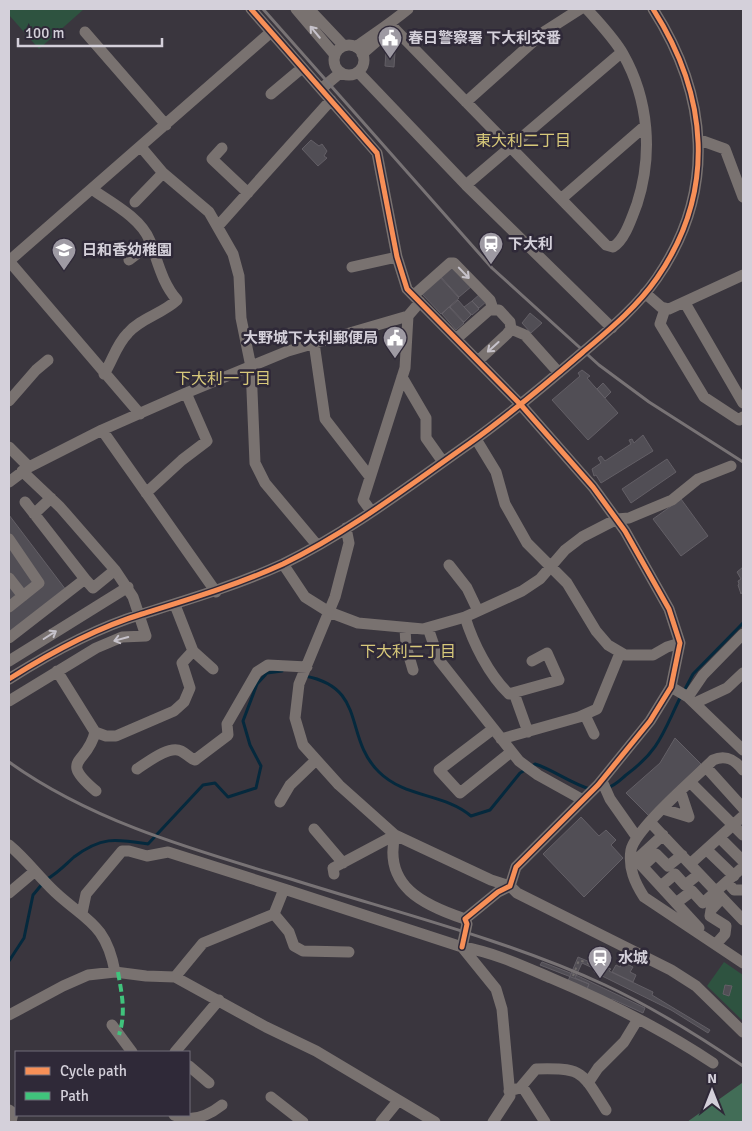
<svg xmlns="http://www.w3.org/2000/svg" width="752" height="1131" viewBox="0 0 752 1131" font-family="Signika,'Noto Sans JP',sans-serif">
  <rect width="100%" height="100%" fill="#3a363e"/>
  <path fill="#2e5340" d="M9,9h75l-45,40 -30,-34z
    M724,962l19,13v46l-36,-35z"/>
  <path fill="#426d57" d="M742,1083l1,39h-56z"/>
  <g fill="none" stroke-linecap="round" stroke-linejoin="round">
    <path stroke="#05293d" stroke-width="3" d="M305,676c63,12 38,61 74,96 26,26 65,21 92,44l19,-6 30,-37 7,-4
      M684,691l9,-17 50,-51
      M532,766l3,-2c19,6 35,19 55,25
      M607,788c9,-3 12,-7 19,-13 34,-25 37,-43 55,-79
      M47,879c11,-6 18,-14 27,-22 28,-21 42,-18 74,-13l55,-59 12,-2 13,14 28,-9 5,-22 -11,-21 -7,-24 14,-37 10,-11 15,-2
      M9,961l15,-23 9,-43 10,-12"/>
  </g>
  <path fill="#514e55" stroke="#635f66" d="M386,52h9l-1,15 -9,-1z
    M311,140l8,6 3,-2 5,7 -3,5 3,2 -9,8 -16,-17z
    M449,267h6l17,19 -13,11 -19,-21z
    M439,276l20,22 -18,16 -19,-20z
    M480,294l7,7 -8,7 -7,-7z
    M458,300l13,15 -7,7 -14,-15z
    M472,301l7,8 -7,6 -8,-8z
    M449,307l15,16 -8,7 -14,-16z
    M530,313l12,10 -11,10 -9,-10z
    M582,370l8,6 -3,2 31,35 -30,27 -36,-40 28,-24 -2,-3z
    M603,383l8,9 -6,6 -8,-9z
    M643,435l10,16 -52,32 -5,-8 -2,1 -2,-7 9,-6 -3,-5 3,-2 4,5 26,-17 -2,-4 3,-1 2,4z
    M667,459l9,13 -45,31 -9,-14z
    M681,499l27,37 -27,20 -28,-37z
    M9,515l57,75 -57,44z
    M743,567v24l-2,3 -3,-9 1,-1 -1,-3 3,-2 -4,-7z
    M675,738l26,26 -52,52 -23,-23 34,-30z
    M581,817l18,19 7,-6 10,10 -5,5 12,13 -39,39 -41,-43z
    M578,957l19,8 -2,4 -13,-6 -7,15 14,6 -2,5 -19,-8z
    M542,962l36,14 67,32 -2,5 -31,-14 -1,2 -24,-12 2,-5 -49,-19z
    M623,962l10,5 -3,5 6,3 -3,7 -21,-10 4,-7 4,2z
    M597,963l14,6 -2,2 44,21 -1,3 58,35 -2,3 -37,-23 -77,-38z
    M725,985l7,1 -3,10 -6,-2z"/>
  <g fill="none" stroke-linecap="round" stroke-linejoin="round">
    <path stroke="#706c6c" stroke-width="2" stroke-dasharray="2.5 4" stroke-linecap="butt" d="M573,976l6,-16 17,6"/>
    <path stroke="#797270" stroke-width="11" d="M251,9l126,144 20,104 10,32 114,116 72,82 32,44 44,78 11,34 -9,44 -21,34 -52,64 -82,82 -6,19 -12,6 -33,27 2,5 -5,23c31,5 61,19 89,31 57,24 111,51 162,85
      M296,9l39,46
      M309,9l35,37
      M390,24l216,221 7,2c12,-7 19,-30 24,-43 16,-49 12,-104 -14,-150 -9,-16 -24,-31 -36,-45
      M85,32l81,93
      M334 60a15 15 0 1 1 30 0a15 15 0 1 1-30 0Z
      M356,47c18,-13 35,-24 52,-38
      M362,54l23,-20 5,-10
      M358,72l108,113 146,143
      M321,89l19,-16
      M271,94l31,-26
      M466,102l78,-70 36,-23
      M700,140l25,9 18,48
      M141,147l22,26 46,39 24,42 6,22 2,42 10,49 4,96 10,20 52,62
      M222,148l-10,11 36,34
      M466,185l156,-133
      M93,190c19,13 48,28 57,51 8,21 12,42 27,59 -15,14 -36,18 -49,33 -12,12 -15,27 -24,41
      M561,199l84,-73
      M135,202l28,-29
      M218,226l113,-126
      M129,260l22,-17
      M9,261l262,-229
      M9,261l131,153
      M352,267l45,-10
      M645,293l16,14 8,2 74,-34
      M414,295l36,-32h4l36,37 3,9
      M685,303l58,100
      M665,309l-5,15 44,73 35,23 4,-3
      M511,329l14,6 34,38
      M457,338l32,-28h10l11,12 1,7 -4,5 -28,26
      M314,343l11,76 45,58
      M402,377l24,41v20l17,24
      M9,401l27,-31 12,-10
      M102,430l114,162
      M476,439l20,33 9,32 22,39 40,40 29,48 12,14 17,10h28l14,-8 13,-4
      M9,447l20,20
      M9,482l20,-15 73,-37 84,-37 102,-42 120,-35 12,-14
      M146,493l36,-33 25,-19 -21,-48
      M25,502l60,77
      M371,511l-8,-11 42,-132 3,-52
      M34,514l17,-16
      M346,528l3,15 -14,54 -36,87 -4,34 8,27 36,40 56,50 96,45 19,6 7,7 154,77 25,16 47,46
      M9,539l30,44 -30,24
      M283,564l22,33 24,15 29,11 65,6 42,-12 57,-26 18,-12 25,-29 17,-13 35,-18 12,-1 43,-18 26,-21 33,-13
      M449,565l18,23 11,23
      M9,578l14,18
      M175,605l18,46 20,18
      M465,617c8,26 24,58 44,77l50,-14 -12,-27 -15,8
      M405,628l1,18 7,24
      M428,628l11,32 80,101 19,14 45,25
      M9,638l76,-59 8,9 22,-18
      M9,661l119,-74
      M57,671l38,61 11,4h10l58,-25 10,-9 6,-14 -8,-25 11,-12
      M9,679c41,-26 87,-51 133,-65 48,-15 95,-29 141,-50 66,-32 127,-79 187,-121 39,-28 76,-59 112,-90 27,-23 55,-46 75,-75 60,-87 51,-183 -4,-269
      M671,687l17,10 55,53
      M514,693l14,39
      M688,697l15,-22 40,-41
      M9,701l87,-53 26,-11 24,-1 -13,-39 -18,-27 -55,-63 -38,-36
      M695,703l32,-15 16,-15
      M585,715l9,19
      M493,729l-54,41 21,23 51,-41
      M95,732c-7,33 -38,26 1,59
      M501,739l78,-22 18,-8 23,-56
      M706,767l37,41
      M137,769c11,-7 32,-24 44,-18 6,3 8,7 14,9l33,-25 -1,-11 30,-52 11,-7 39,2
      M743,770c-8,-10 -17,-16 -30,-10 -18,18 -78,69 -82,90 -3,18 4,33 13,47l99,66
      M602,781l8,18 26,37
      M690,782l53,53
      M280,802l10,-17 26,-25
      M663,809l26,8 -8,-24
      M650,822l93,98
      M314,829l29,34
      M395,835c-12,51 28,70 70,84
      M720,838l23,23
      M9,845c17,14 30,32 46,47 31,29 51,31 60,80
      M707,850l27,26
      M631,854l68,74
      M637,859l26,-24
      M690,864l53,-48
      M643,866l13,-12 12,12 14,-11
      M334,874l-1,-6 62,-33
      M727,882l7,8h9
      M661,886l14,-12 10,11 14,-11
      M9,893l26,-22
      M676,903l16,-12 11,12 40,-36
      M82,913l4,-19 36,-43h7l18,5 21,-4 116,37
      M274,914l15,18 5,14 9,5 46,1
      M716,944l9,-10 1,-8 -16,-10 1,-6 11,-12
      M175,977l28,-34 71,-29 10,-25 178,58 34,42 6,20 8,87 -17,26
      M9,1015l54,-29 25,-11 27,-3 31,4 29,1 91,50 50,24 119,71
      M112,1025l20,27
      M175,1052l44,-52
      M189,1066l20,17
      M588,1083l10,-15 26,-26 14,-23
      M522,1086l23,36
      M509,1091l11,-3 16,-19c48,-1 45,2 70,41
      M271,1097l32,25
      M9,1110l4,3 -2,9
      M174,1115c17,8 34,1 48,-10
      M381,1122l17,-21"/>
    <path stroke="#787375" stroke-width="3" d="M263,9l229,259 107,97 50,37 94,60
      M9,762c85,61 189,89 288,119 102,32 210,59 308,104 49,23 94,51 138,81"/>
    <path stroke="#40c37c" stroke-width="4" stroke-dasharray="8 4" stroke-linecap="butt" d="M118,972c4,23 8,41 1,63"/>
    <defs>
      <path id="cycleway" d="M251,9l126,144 20,104 10,32 114,116 72,82 32,44 44,78 11,34 -9,44 -21,34 -52,64 -82,82 -6,19 -12,6 -33,27 2,5 -5,23
        M9,679c41,-26 87,-51 133,-65 48,-15 95,-29 141,-50 66,-32 127,-79 187,-121 39,-28 76,-59 112,-90 27,-23 55,-46 75,-75 60,-87 51,-183 -4,-269"/>
    </defs>
    <use href="#cycleway" stroke="#2f2938" stroke-width="8"/>
    <use href="#cycleway" stroke="#f78f57" stroke-width="5"/>
  </g>
  <defs><path id="oneway-shaft" d="M-6 0H5M1.5-3L5.5 0L1.5 3" fill="none" stroke-width="1.6" stroke-linecap="round" stroke-linejoin="round" transform="scale(1.25)"/></defs>
  <g stroke="#c6c2ca">
    <use href="#oneway-shaft" transform="translate(315 32) rotate(-130)"/>
    <use href="#oneway-shaft" transform="translate(464 273) rotate(46)"/>
    <use href="#oneway-shaft" transform="translate(493 347) rotate(138)"/>
    <use href="#oneway-shaft" transform="translate(50 635) rotate(-32)"/>
    <use href="#oneway-shaft" transform="translate(121 639) rotate(165)"/>
  </g>
  <defs>
    <symbol id="civic-pin" viewBox="-11 -11 22 30"><path d="M0 17L-7.5 6A9.5 9.5 0 1 1 7.5 6Z" fill="#9e9aa3" stroke="#2f2938"/><path d="M-.6-6.5H3V-4.5H.6V-3L4-1V1h2V6H-6V1h2V-1L-.6-3ZM-1.2 2.5V6h2.4V2.5Z" fill="#fff"/></symbol>
    <symbol id="station-pin" viewBox="-11 -11 22 30"><path d="M0 17L-7.5 6A9.5 9.5 0 1 1 7.5 6Z" fill="#9e9aa3" stroke="#2f2938"/><path d="M-3-6H3Q5-6 5-4V2Q5 4 3 4L4.5 6H3L1.5 4h-3L-3 6H-4.5L-3 4Q-5 4-5 2V-4Q-5-6-3-6ZM-3.5-4v3h7v-3ZM-3.5 1v1.5H-2V1ZM2 1v1.5H3.5V1Z" fill="#fff"/></symbol>
    <symbol id="school-pin" viewBox="-11 -11 22 30"><path d="M0 17L-7.5 6A9.5 9.5 0 1 1 7.5 6Z" fill="#9e9aa3" stroke="#2f2938"/><path d="M0-5L7-2L0 1L-7-2ZM-4 1L0 2.5L4 1V4Q0 6-4 4Z" fill="#fff"/></symbol>
  </defs>
  <g fill-rule="evenodd">
    <use href="#civic-pin" x="376" y="24" width="28" height="38"/>
    <use href="#station-pin" x="477" y="230" width="28" height="38"/>
    <use href="#school-pin" x="50" y="236" width="28" height="38"/>
    <use href="#civic-pin" x="381" y="324" width="28" height="38"/>
    <use href="#station-pin" x="586" y="944" width="28" height="38"/>
  </g>
  <g text-anchor="middle" dominant-baseline="central" stroke-width="5" stroke-linejoin="round" paint-order="stroke">
    <g font-size="15" font-weight="bold" fill="#d4d0da" stroke="#2f2938" text-anchor="start">
      <text x="408" y="38">春日警察署 下大利交番</text>
      <text x="508" y="244">下大利</text>
      <text x="82" y="250">日和香幼稚園</text>
      <text x="378" y="338" text-anchor="end">大野城下大利郵便局</text>
      <text x="618" y="958">水城</text>
    </g>
    <g font-size="16" fill="#d7c87a" stroke="#2f2938">
      <text x="523" y="141">東大利二丁目</text>
      <text x="223" y="379">下大利一丁目</text>
      <text x="408" y="652">下大利二丁目</text>
    </g>
  </g>
  <rect width="752" height="1131" fill="none" stroke="#d4d0da" stroke-width="20"/>
  <rect x="15" y="1051" width="175" height="65" fill="#2f2938" stroke="#716c79"/>
  <rect x="25" y="1067" width="25" height="8" fill="#f78f57" stroke="#716c79"/>
  <text x="60" y="1076" font-size="15" fill="#d4d0da">Cycle path</text>
  <rect x="25" y="1092" width="25" height="8" fill="#40c37c" stroke="#716c79"/>
  <text x="60" y="1101" font-size="15" fill="#d4d0da">Path</text>
  <g transform="translate(712 1091)" stroke="#2f2938" stroke-width="4" paint-order="stroke">
  <path d="M0-4L9 19L0 12L-9 19Z" fill="#d4d0da"/>
  <text y="-8" font-size="14" font-weight="bold" text-anchor="middle" fill="#d4d0da">N</text>
  </g>
  <path d="M18 38v8h144v-8" fill="none" stroke="#d4d0da" stroke-width="2.5"/>
  <text x="25" y="38" font-size="15" fill="#d4d0da" stroke="#2f2938" stroke-width="4" paint-order="stroke">100 m</text>
</svg>
